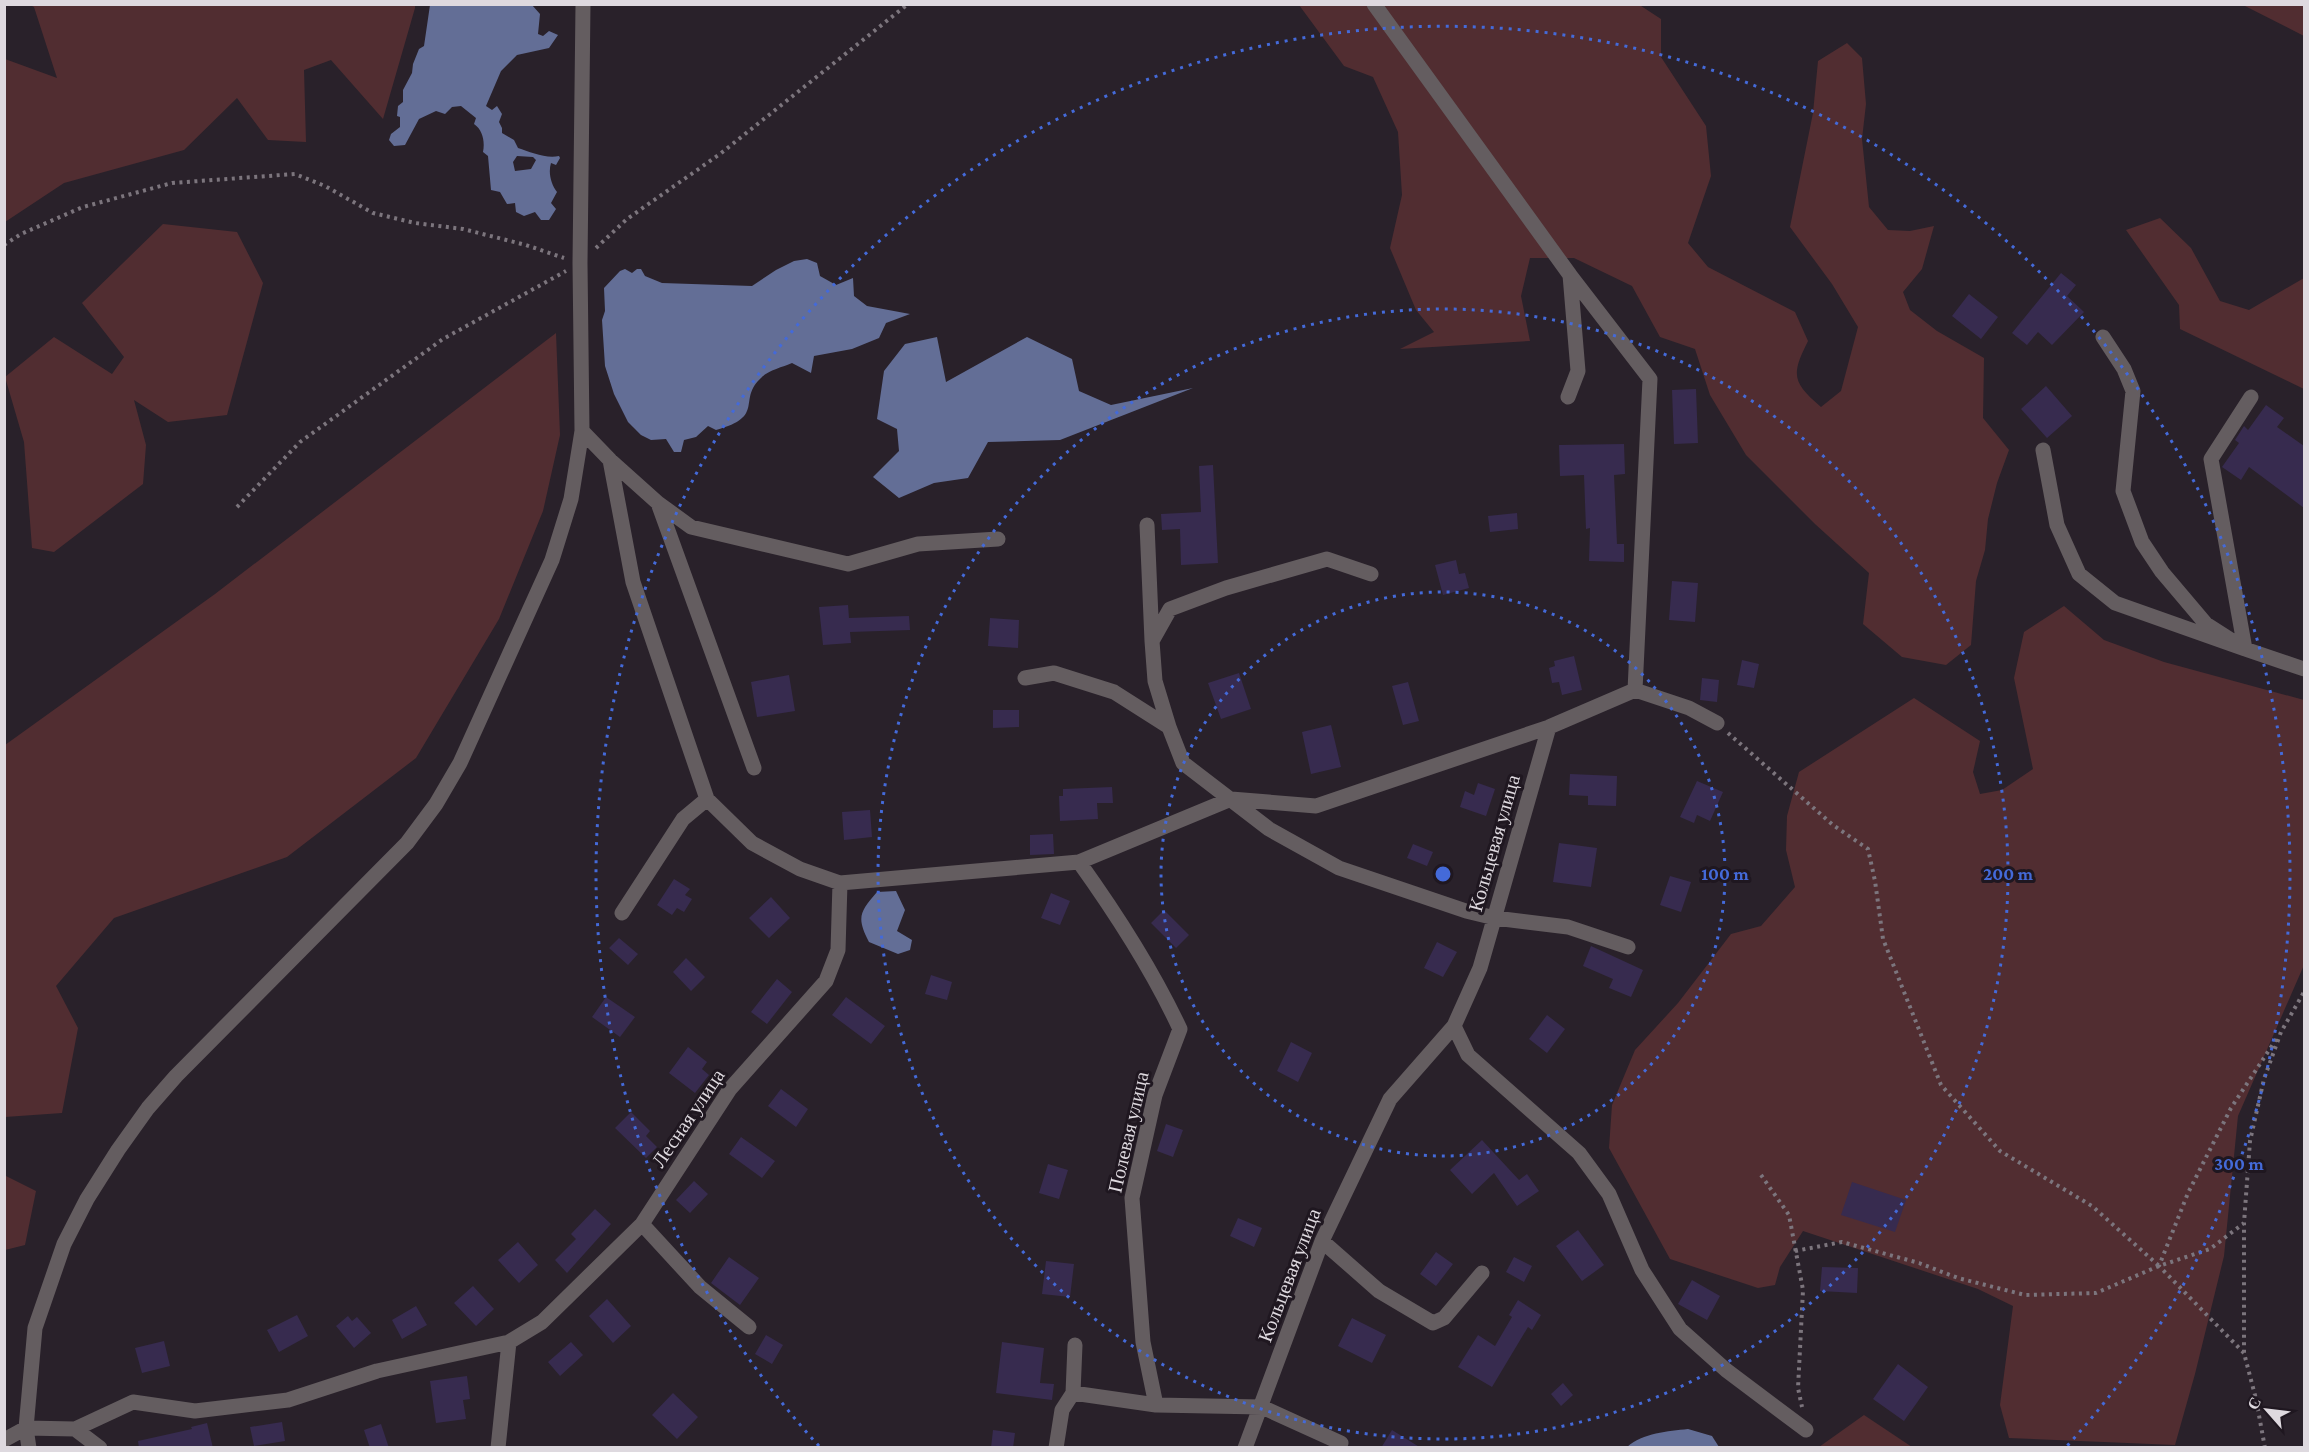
<svg xmlns="http://www.w3.org/2000/svg" width="2309" height="1452" viewBox="0 0 2309 1452" font-family="'Crimson Pro',serif">
  <rect width="100%" height="100%" fill="#29212a"/>
  <path fill="#512d31" d="M1416,4l6,2v-1l216,-1 23,15v38l45,69 5,50 -23,67 20,24 87,45 13,29c-17,34 -16,41 13,66l20,-16 17,-64 -26,-43 -42,-57 23,-114 5,-52 29,-18 15,15 4,46 -4,35 7,68 19,23 22,1 24,-5 -12,43 -19,23 7,18 27,21 47,27 -1,60 26,32 -12,33 -9,36 -3,31 -9,31 -5,64 -25,20 -44,-8 -39,-33 6,-51 -54,-49 -69,-69 -36,-60 -15,-46 -35,-12 -28,-51 -58,-28h-44l-9,38 9,45 -130,8 34,-17 -18,-22 -26,-62 12,-53 -4,-63 -25,-55 -29,-11 -45,-61z
    M30,5l385,-1v4l-32,111 -52,-59 -27,10 2,72 -38,-2 -31,-42 -53,52 -120,33 -59,39v-163l52,19 -23,-71z
    M2243,5h61v31z
    M2160,218l31,30 29,53 29,9 55,-32v111l-124,-60 -1,-24 -53,-75z
    M163,224l74,8 26,51 -36,132 -59,7 -34,-22 12,45 -3,39 -89,68 -22,-4 -8,-106 -19,-65 49,-40 58,37 12,-17 -42,-54z
    M556,333l4,102 -17,76 -44,108 -83,139 -129,99 -173,61 -58,68 22,42 -16,85 -57,4v-372l210,-151z
    M2064,606l40,34 60,22 140,38v265l-66,151 -14,140 -29,118 -20,71 -166,-7 -9,-33 13,-99 -35,-17 -175,-58 -23,36 -5,18 -17,3 -88,-29 -61,-111 3,-43 23,-55 43,-47 53,-69 30,-8 34,-39 -9,-37 1,-34 12,-44 115,-74 66,43 -7,31 7,22 22,-4 31,-21 -19,-91 10,-46z
    M4,1175l32,16 -11,54 -20,5z
    M1864,1415l48,32h-93z"/>
  <path fill="#636e96" fill-rule="evenodd" d="M430,5h102l8,9 -2,20 5,2 6,-5 9,4 -9,13 -32,7 -16,16 -15,35 6,4 5,-4 5,8 -3,8 3,6v5l12,7 4,8c12,4 28,11 41,8l1,2 -4,7 -5,-2c-3,10 0,21 6,29l-6,11 5,6 -7,11h-8l-6,-8 -11,4 -8,-4 -1,-9 -8,1 -7,-12 -9,-2 -3,-34 -5,-4c2,-10 0,-22 -9,-28l2,-6 -15,-12 -9,1 -7,7 -9,-3 -17,8 -14,26 -11,1 -5,-6 2,-6 9,-7v-10l-3,-1 1,-10 5,-4v-12l9,-17 1,-9 6,-15 5,-3zM517,156l16,1 3,3 -5,9 -16,2 -2,-9z
    M807,259l10,4 3,13 16,9 17,-7 1,18 13,10 43,8 -24,9 -7,15 -27,11 -38,7 -3,17 -19,-10c-9,4 -23,7 -30,14 -26,23 5,39 -46,53l-8,-4 -12,11 -12,3 -3,12h-7l-8,-13 -15,1 -10,-5 -13,-13 -14,-28 -9,-28 -3,-46 3,-9 -1,-23 16,-17 5,-2 7,4 5,-4h4l4,7 17,7 90,3 24,-16 18,-9z
    M937,337l9,45 81,-45 45,22 7,32 32,14 82,-17 -133,52 -72,2 -20,36 -34,5 -35,15 -26,-21 26,-26 -2,-22 -20,-10 7,-48 21,-27z
    M896,891l9,19 -8,21 15,9 -2,10 -12,4 -29,-12c-13,-25 -9,-30 8,-50z
    M1688,1429l24,7 7,11h-92c16,-14 41,-16 61,-18z"/>
  <path fill="#372b4f" d="M2061,273l15,12 -9,11 17,16 -32,33 -14,-13 -11,13 -15,-12z
    M1969,294l29,23 -17,22 -29,-23z
    M2046,386l26,30 -25,22 -26,-29z
    M1696,389l2,54 -24,1 -2,-54z
    M2266,405l18,13 -7,9 27,19v62l-55,-41 -8,13 -19,-13 17,-24 -4,-3 9,-14 4,4z
    M1624,444l1,30 -11,1 3,69h7v18l-35,-1 1,-33 -4,1 -2,-54 -24,1 -1,-31z
    M1213,465l5,98 -37,2 -1,-36 -18,1 -1,-16 40,-2 -2,-46z
    M1517,513l1,16 -28,3 -2,-16z
    M1456,560l3,14 6,-1 4,15 -26,7 -8,-30z
    M1672,581l26,2 -3,39 -26,-2z
    M848,605l1,13 60,-2 1,14 -60,2 1,11 -28,2 -4,-38z
    M990,618l29,2 -1,28 -30,-2z
    M1574,656l8,34 -20,5 -3,-13 -7,1 -3,-15 6,-2 -1,-5z
    M1742,660l17,4 -5,24 -17,-3z
    M1239,673l12,36 -30,10 -13,-36z
    M789,675l6,36 -38,6 -6,-35z
    M1702,678l17,2 -2,22 -17,-2z
    M1408,682l11,39 -16,4 -11,-39z
    M993,710h26v17l-26,1z
    M1331,725l10,42 -30,7 -9,-42z
    M1570,774l47,2 -1,30 -28,-1v-9l-19,-1z
    M1697,781l26,11 -13,29 -13,-6 -3,8 -14,-6z
    M1478,783l17,6 -9,27 -26,-9 5,-16 9,4z
    M1112,787l1,16h-16l1,16 -38,2 -1,-25h4v-7z
    M870,810l2,27 -28,3 -2,-28z
    M1053,834l1,20 -24,1v-20z
    M1559,843l38,5 -6,39 -38,-5z
    M1413,844l20,8 -6,14 -20,-8z
    M1670,876l21,6 -10,30 -21,-7z
    M674,879l16,10 -5,6 7,4 -8,13 -7,-4 -5,7 -15,-10z
    M1051,893l19,8 -10,24 -19,-7z
    M771,897l19,21 -21,20 -20,-20z
    M1164,910l25,25 -13,13 -25,-25z
    M619,938l19,16 -10,11 -19,-17z
    M1437,942l20,10 -14,25 -19,-9z
    M1591,946l52,24 -12,27 -22,-9 4,-9 -30,-13z
    M686,958l19,19 -14,14 -18,-19z
    M931,975l21,7 -5,18 -22,-6z
    M777,979l15,13 -25,32 -16,-12z
    M606,997l29,20 -15,20 -28,-20z
    M846,997l39,29 -14,18 -39,-29z
    M1547,1015l18,14 -18,24 -18,-14z
    M1291,1042l21,11 -14,29 -21,-11z
    M688,1047l19,15 -5,7 7,6 -14,18 -26,-20z
    M781,1089l27,20 -12,18 -28,-21z
    M631,1112l19,19 -4,5 11,11 -11,11 -31,-30z
    M1166,1124l17,6 -10,27 -16,-6z
    M741,1137l34,24 -13,17 -33,-24z
    M1482,1140l37,40 8,-6 12,17 -22,15 -23,-33 -22,21 -22,-24z
    M1048,1164l20,6 -9,29 -20,-6z
    M694,1181l14,13 -18,19 -14,-13z
    M1852,1182l54,18 -11,32 -54,-17z
    M595,1209l16,15 -44,49 -12,-13 21,-21 -5,-5z
    M1238,1218l24,10 -8,19 -24,-11z
    M1578,1230l26,35 -22,16 -26,-35z
    M518,1242l20,23 -19,18 -21,-23z
    M1436,1252l17,12 -17,22 -16,-12z
    M729,1257l30,21 -19,27 -29,-22z
    M1514,1257l18,9 -8,16 -18,-10z
    M1046,1261l28,3 -4,33 -28,-3z
    M1822,1267l36,1 -1,25 -37,-2z
    M1692,1280l28,16 -13,24 -29,-16z
    M473,1286l21,23 -18,17 -22,-23z
    M607,1299l24,27 -18,17 -24,-27z
    M1518,1300l23,15 -9,15 -4,-3 -36,60 -34,-20 20,-32 17,11 17,-29 -3,-2z
    M416,1306l11,19 -25,14 -10,-19z
    M297,1315l11,21 -29,16 -12,-22z
    M348,1316l4,5 5,-4 14,16 -17,15 -18,-22z
    M1352,1318l34,17 -14,28 -34,-17z
    M766,1335l17,10 -11,19 -17,-10z
    M164,1341l6,25 -28,7 -7,-25z
    M571,1342l12,13 -23,21 -12,-14z
    M1002,1342l42,6 -4,35 14,1 -2,16 -56,-7z
    M1898,1364l30,23 -24,34 -31,-22z
    M467,1376l3,23 -7,1 3,19 -30,4 -6,-42z
    M1563,1383l10,12 -12,11 -10,-12z
    M673,1393l25,24 -21,22 -25,-24z
    M282,1422l3,19 -31,5 -4,-19z
    M207,1423l6,25h-74l-1,-7 54,-12 -1,-2z
    M381,1424l8,24h-19l-6,-18z
    M993,1430l22,3 -2,15h-22z
    M1392,1430l29,18h-40z"/>
  <g fill="none" stroke-linecap="round" stroke-linejoin="round">
    <path stroke="#7c757d" stroke-width="4" stroke-dasharray="3 4.5" stroke-linecap="butt" d="M4,245l17,-11 62,-27 89,-24 123,-9 30,12 48,27 42,10 48,6 63,16 38,13
      M596,248l31,-29 93,-65 188,-150
      M237,507l63,-65 143,-103 123,-68
      M1728,733l105,92 35,24 7,32 8,58 58,146 59,66 92,55 67,60
      M1761,1175l28,40 14,75 -5,98 4,19
      M1795,1251l47,-9 77,21 39,15 67,17 71,-2 63,-27 51,-17 34,-26
      M2244,1353l-85,-87 29,-73 43,-85 46,-70
      M2265,1448l-9,-49 -12,-46v-130l6,-82 14,-62 17,-47 23,-40"/>
    <path stroke="#645d60" stroke-width="15" d="M2103,337l21,32 9,22 -10,100 19,51 20,30 44,52 39,25 59,20
      M1568,397l10,-26 -8,-96
      M582,431l28,29 23,122 74,217 45,44 48,26 40,14 239,-21 152,-63 85,7 233,-79
      M2043,450l14,75 22,49 36,29 130,46 -34,-190 40,-62
      M610,460l48,43 96,265
      M658,503l33,24 157,37 70,-20 80,-5
      M1147,525l5,116
      M1025,678l29,-5 60,19 55,35 14,36 86,66 70,39 127,43 29,7 73,9 60,20
      M1635,690l54,18 28,15
      M1169,727l-14,-46 -3,-40 18,-32 56,-21 101,-29 44,15
      M1079,862c38,53 73,107 101,167l-25,66 -23,103 11,144 13,63
      M622,913l61,-94 24,-20
      M1454,1026l14,29 111,98 30,41 33,76 38,59 46,41 80,60
      M642,1224l58,63 49,40
      M1322,1241l57,50 54,32 11,-5 38,-45
      M1073,1393l83,12 106,2 79,36
      M75,1429l25,19
      M4,1440l22,-12 49,1 58,-27 62,9 93,-11 89,-29 132,-29 33,-20 100,-98 88,-135 96,-108 12,-31 2,-67
      M29,1448l-3,-20 9,-100 29,-84 23,-45 31,-49 30,-42 28,-32 231,-233 29,-39 24,-41 92,-203 19,-61 11,-68 -2,-168 3,-259
      M498,1448l11,-106
      M1056,1448l6,-38 11,-17 2,-48
      M1245,1448l77,-207 68,-142 64,-73 26,-58 69,-241 86,-37 15,-311 -80,-104 -196,-271"/>
  </g>
  <g fill="none" stroke="#446ad9" stroke-width="3" stroke-dasharray="3 6">
    <circle cx="1443" cy="874" r="282"/>
    <circle cx="1443" cy="874" r="565"/>
    <path d="M819 1446A847 847 0 1 1 2067 1446"/>
  </g>
  <g text-anchor="middle" dominant-baseline="central" stroke-width="6" stroke-linejoin="round" paint-order="stroke">
    <g font-size="20" fill="#ded9df" stroke="#1f1720">
      <text transform="translate(1494 843) rotate(-74)">Кольцевая улица</text>
      <text transform="translate(688 1118) rotate(-56)">Лесная улица</text>
      <text transform="translate(1128 1132) rotate(-77)">Полевая улица</text>
      <text transform="translate(1289 1275) rotate(-69)">Кольцевая улица</text>
    </g>
  </g>
  <circle cx="1443" cy="874" r="9" fill="#446ad9" stroke="#1f1720" stroke-width="3"/>
  <g font-size="18" text-anchor="middle" font-weight="bold" fill="#446ad9" stroke="#1f1720" stroke-width="6" stroke-linejoin="round" paint-order="stroke">
    <text x="1725" y="880">100 m</text>
    <text x="2008" y="880">200 m</text>
    <text x="2239" y="1170">300 m</text>
  </g>
  <rect width="2309" height="1452" fill="none" stroke="#ded9df" stroke-width="12"/>
  <g transform="translate(2267 1410) rotate(298)" stroke="#1f1720" stroke-width="4.5" paint-order="stroke">
  <path d="M0-4.5L10 22L0 15L-10 22Z" fill="#ded9df"/>
  <text y="-9" font-size="16" font-weight="bold" text-anchor="middle" fill="#ded9df">С</text>
  </g>
</svg>
